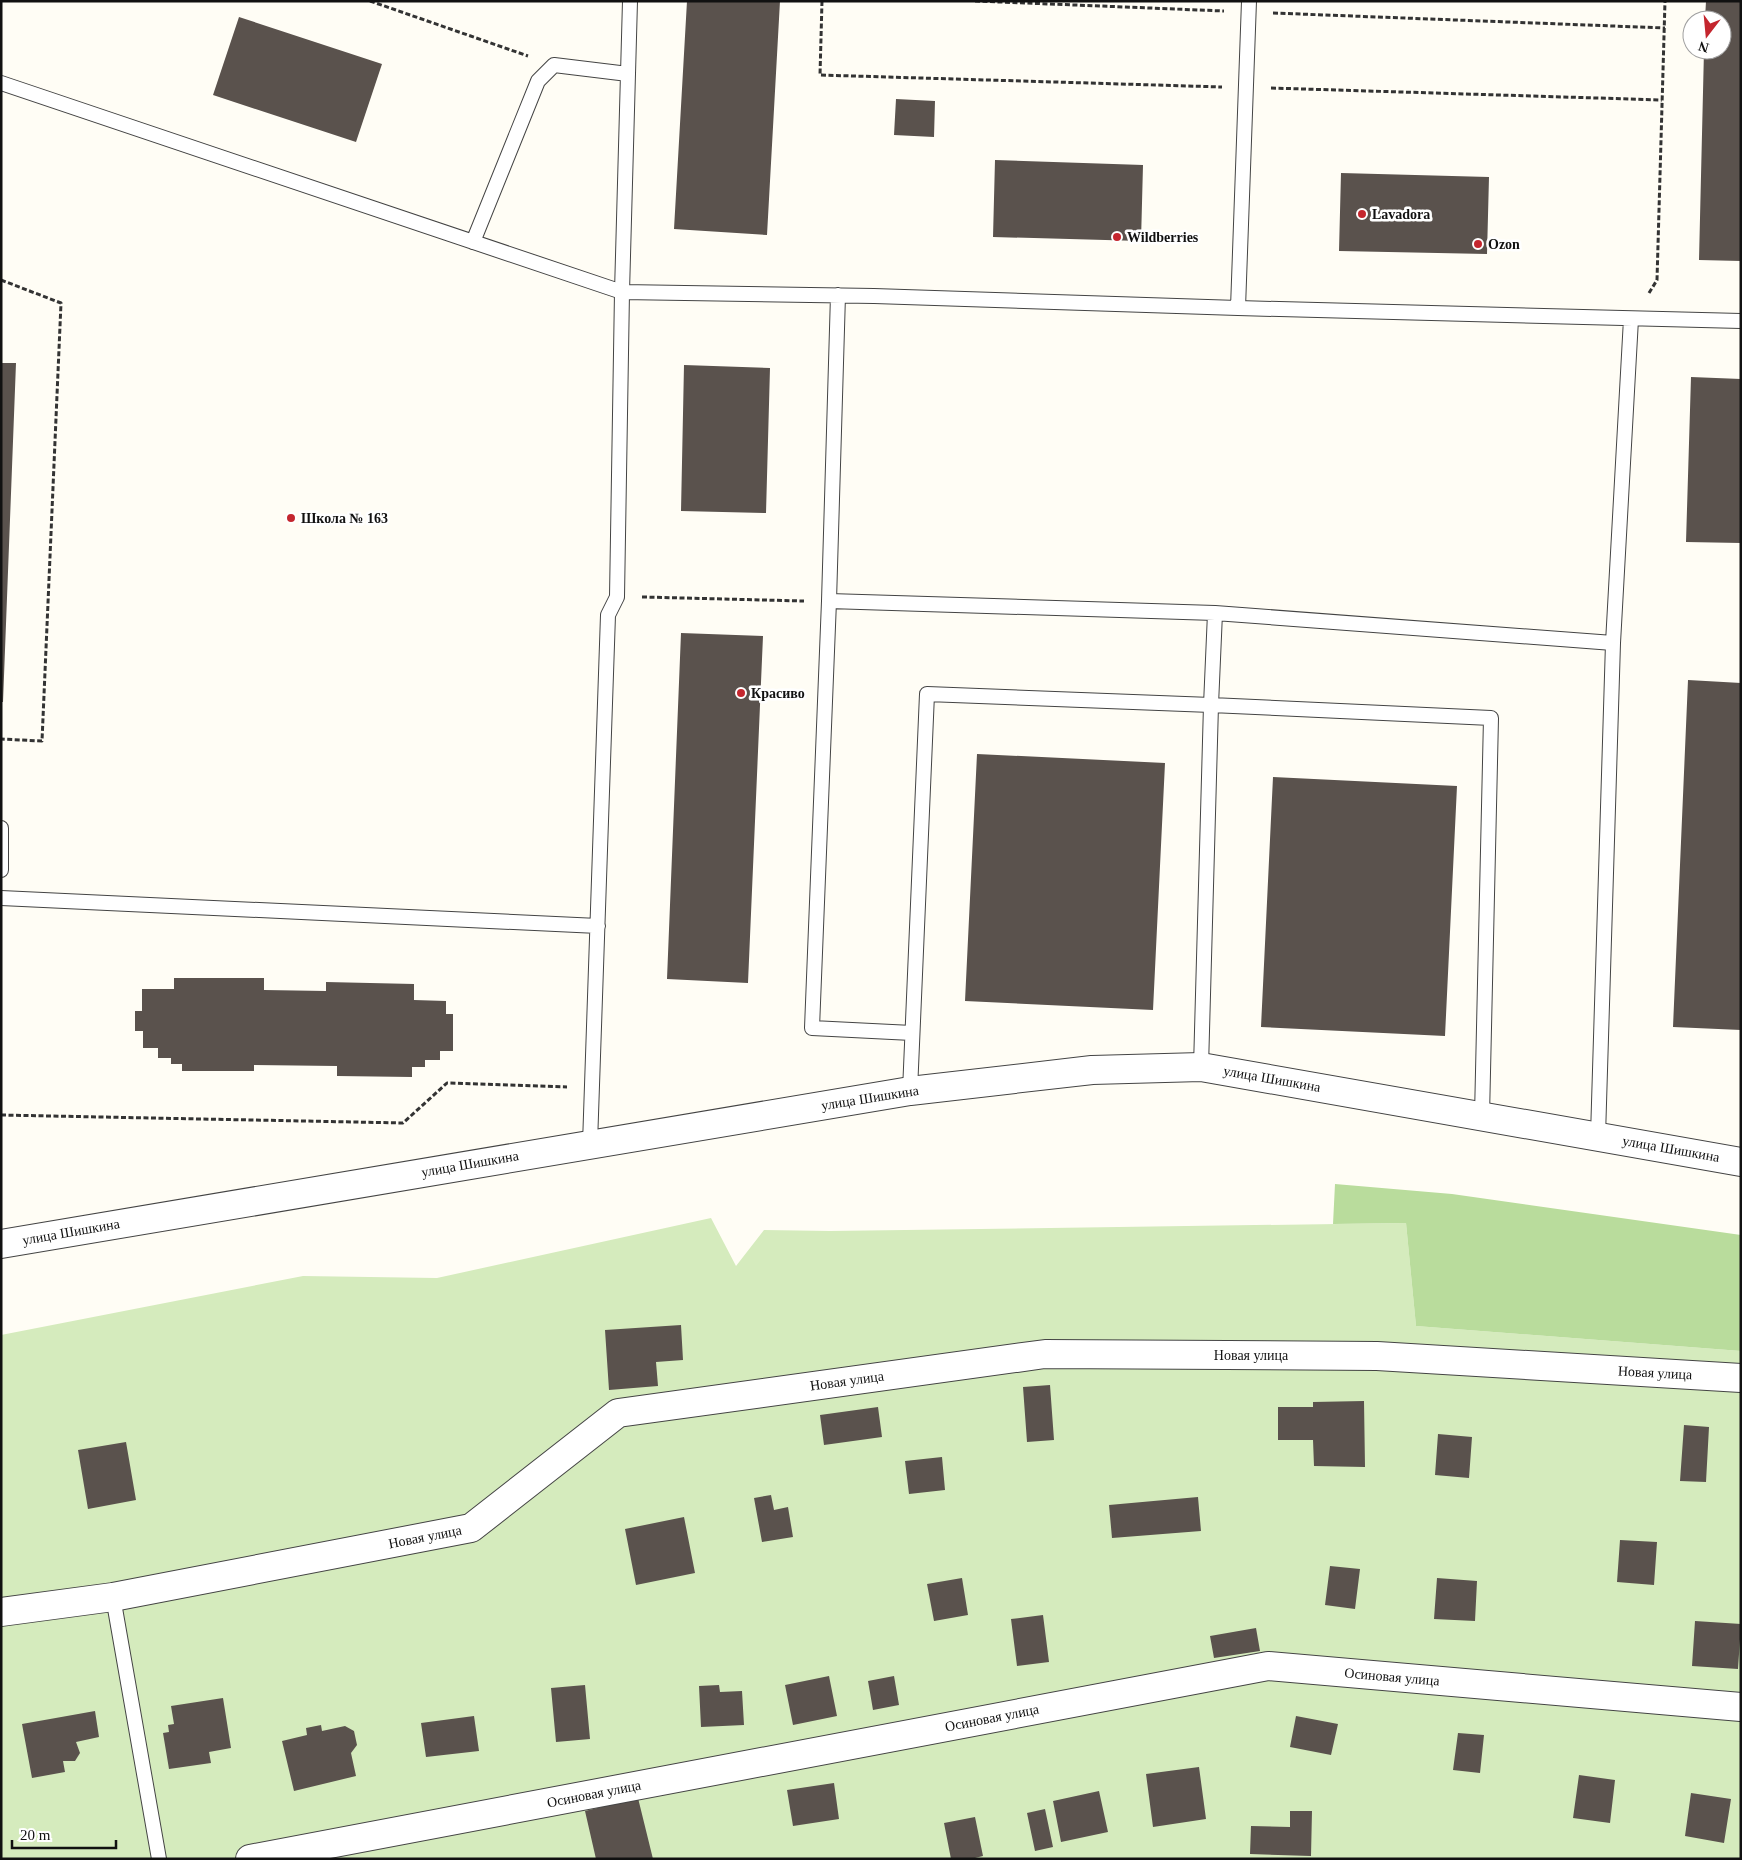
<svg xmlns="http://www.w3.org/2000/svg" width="1742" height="1860" viewBox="0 0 1742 1860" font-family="Georgia,serif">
  <rect width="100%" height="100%" fill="#fffdf5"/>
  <path fill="#d5ebbd" d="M711,1218l25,48 28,-36 66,1 576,-8 10,103 325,25v508h-1740v-524l302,-59 134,2z"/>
  <path fill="#b9dc9c" d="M1335,1184l117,10 289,41v116l-325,-25 -10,-103 -73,1z"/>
  <path fill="#5a524d" d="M687,1h93l-13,234 -93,-6z
    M1706,1h35v260l-42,-1 5,-210h18v-30h-17z
    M239,17l143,47 -26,78 -143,-47z
    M896,99l39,2 -1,36 -40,-2z
    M995,160l148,5 -2,76 -148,-4z
    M1341,173l148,4 -2,77 -148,-3z
    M1,363h15l-13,339h-2z
    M684,365l86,3 -4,145 -85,-2z
    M1691,377l50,2v164l-55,-1z
    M681,633l82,3 -15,347 -81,-4z
    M1688,680l53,3v347l-68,-3z
    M977,754l188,9 -12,247 -188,-9z
    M1273,777l184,9 -12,250 -184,-9z
    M174,978h90v12l62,1v-9l88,2v16l32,1v13h7v37h-13v9h-15v7h-13v10l-75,-1v-10l-83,-1v6h-72v-7h-11v-6h-13v-10h-15v-17h-8v-20h7v-22h32z
    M681,1325l2,35 -27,2 2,24 -49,4 -4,-60z
    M1050,1385l4,55 -27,2 -4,-55z
    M1364,1401l1,66 -51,-1 -1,-26h-35v-33h35v-5z
    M878,1407l4,30 -58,8 -4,-30z
    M1684,1425l25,2 -3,55 -26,-1z
    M1438,1434l34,3 -3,41 -34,-3z
    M126,1442l10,58 -48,9 -10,-59z
    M942,1457l3,33 -36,4 -4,-33z
    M771,1495l3,15 14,-3 5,30 -31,5 -8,-44z
    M1198,1497l3,34 -89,7 -3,-33z
    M684,1517l11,56 -59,12 -11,-56z
    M1620,1540l37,2 -3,43 -37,-3z
    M1330,1566l30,3 -5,40 -30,-4z
    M962,1578l6,37 -34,6 -7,-37z
    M1437,1578l40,3 -2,40 -41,-2z
    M1043,1615l6,47 -32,4 -6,-47z
    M1695,1621l46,3 -3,45 -46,-3z
    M1256,1628l4,23 -46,7 -4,-22z
    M829,1676l8,40 -44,9 -8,-40z
    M894,1676l5,29 -26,5 -5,-29z
    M585,1685l5,54 -34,3 -5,-54z
    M719,1685l1,7 22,-1 2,34 -43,2 -2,-41z
    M223,1698l8,50 -22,4 2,11 -42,6 -6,-36 6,-1 -1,-7 6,-1 -3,-18z
    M95,1711l4,26 -23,5 4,11 -5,8h-12l2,11 -33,6 -10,-54z
    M474,1716l5,35 -53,6 -5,-34z
    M1296,1716l42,8 -7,31 -41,-8z
    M321,1725l1,6 23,-5 9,5 3,14 -6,8 5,23 -62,15 -12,-50 25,-6 -1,-7z
    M1458,1733l26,2 -4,38 -27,-3z
    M1199,1767l7,52 -53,8 -7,-53z
    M1579,1775l36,5 -5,43 -37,-5z
    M834,1783l5,36 -46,7 -6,-36z
    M1099,1791l9,41 -47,10 -8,-41z
    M1691,1793l40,6 -7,44 -39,-7z
    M638,1798l15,61h-57l-11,-48z
    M1045,1809l8,38 -18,4 -8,-38z
    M1290,1811h22l-1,45 -61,-2 1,-28 39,1z
    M975,1817l8,39 -12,3h-20l-7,-36z"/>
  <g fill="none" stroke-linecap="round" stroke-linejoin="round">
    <defs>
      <path id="lane" d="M1,83l621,209 8,-291
        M473,242l65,-161 16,-16 74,9
        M1238,308l11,-307
        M829,601l9,-306
        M1215,613l398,30
        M1,828v42
        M1,898l597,28
        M912,1033l-100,-5 17,-427 386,12 -4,92 280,13 -9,398
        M910,1091l17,-397 284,11 -10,362
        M1598,1136l15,-493 18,-324
        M590,1144l18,-529 9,-18 5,-305 252,4 364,12 503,13
        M113,1597l46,262"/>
      <path id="street" d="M1,1244l909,-153 182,-21 109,-3 540,95
        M1,1612l112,-15 358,-69 147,-115 427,-59 332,2 364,22
        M250,1859l1018,-193 473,41"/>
    </defs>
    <use href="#lane" stroke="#444" stroke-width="16"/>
    <use href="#street" stroke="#444" stroke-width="30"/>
    <path stroke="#333" stroke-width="3" stroke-dasharray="5 2.5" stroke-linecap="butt" d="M370,1l158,55
      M822,1l-2,74 402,12
      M975,1l249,10
      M1273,13l392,15
      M1271,88l391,12
      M1,280l60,23 -19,438 -41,-2
      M1649,293l8,-13 8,-279
      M642,597l162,4
      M1,1115l402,8 44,-40 120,4"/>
    <use href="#lane" stroke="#fff" stroke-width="14"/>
    <use href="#street" stroke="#fff" stroke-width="28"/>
  </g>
  <g fill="#c4262e" stroke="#fff" stroke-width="2">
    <circle cx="1362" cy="214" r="5"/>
    <circle cx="1117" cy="237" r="5"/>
    <circle cx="1478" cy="244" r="5"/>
    <circle cx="291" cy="518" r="5"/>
    <circle cx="741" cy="693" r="5"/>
  </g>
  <g text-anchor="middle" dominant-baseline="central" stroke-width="5" stroke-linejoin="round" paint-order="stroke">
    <g font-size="14" font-weight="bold" fill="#111" stroke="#fff" text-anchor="start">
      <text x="1372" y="214">Lavadora</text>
      <text x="1127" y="237">Wildberries</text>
      <text x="1488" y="244">Ozon</text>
      <text x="301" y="518">Школа № 163</text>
      <text x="751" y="693">Красиво</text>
    </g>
    <g font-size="14" fill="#111" stroke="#fff">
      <text transform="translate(1272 1079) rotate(10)">улица Шишкина</text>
      <text transform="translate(870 1098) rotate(-9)">улица Шишкина</text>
      <text transform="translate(1671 1149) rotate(10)">улица Шишкина</text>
      <text transform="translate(470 1164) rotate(-10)">улица Шишкина</text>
      <text transform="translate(71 1232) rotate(-10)">улица Шишкина</text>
      <text x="1251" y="1355">Новая улица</text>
      <text transform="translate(1655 1373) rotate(3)">Новая улица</text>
      <text transform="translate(847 1381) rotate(-8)">Новая улица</text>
      <text transform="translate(425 1537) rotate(-11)">Новая улица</text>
      <text transform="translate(1392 1677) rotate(5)">Осиновая улица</text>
      <text transform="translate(992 1718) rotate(-11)">Осиновая улица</text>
      <text transform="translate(594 1794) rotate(-11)">Осиновая улица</text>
    </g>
  </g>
  <rect width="1742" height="1860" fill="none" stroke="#111111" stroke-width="5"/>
  <g transform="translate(1707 35) rotate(196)"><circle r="24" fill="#ffffff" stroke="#a0a0a0"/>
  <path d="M0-4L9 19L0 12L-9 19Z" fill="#c4262e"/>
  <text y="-8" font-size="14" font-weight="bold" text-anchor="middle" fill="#111111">N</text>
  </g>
  <path d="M12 1840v8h104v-8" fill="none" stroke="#111111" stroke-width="2.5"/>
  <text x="20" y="1840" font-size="15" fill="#111111" stroke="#ffffff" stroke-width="4" paint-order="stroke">20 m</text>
</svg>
